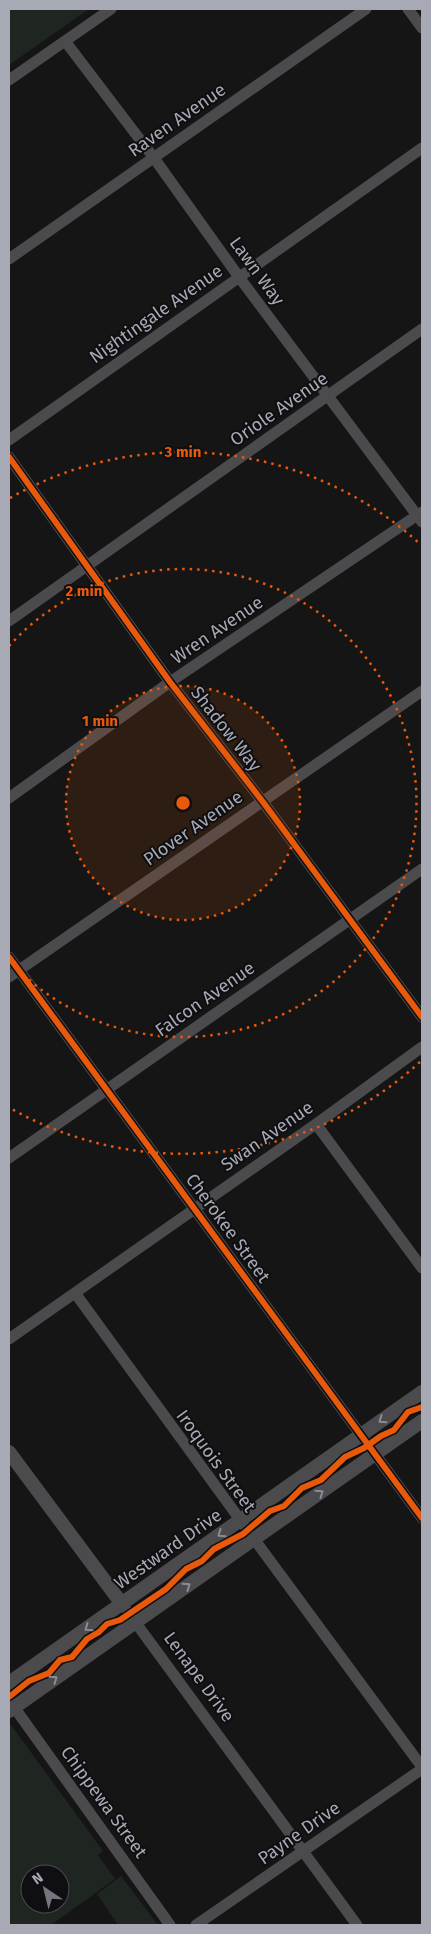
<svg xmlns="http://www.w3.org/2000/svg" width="431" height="1934" viewBox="0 0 431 1934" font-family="'Fira Sans',sans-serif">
  <rect width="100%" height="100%" fill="#151515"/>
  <path fill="#1f2520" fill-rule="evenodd" d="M9,9h80l-80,56z
    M11,1725l92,126 -5,4 17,24 -64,46h-42v-198zM30,1874h30v30h-30z
    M121,1876l37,49h-40l-21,-31z"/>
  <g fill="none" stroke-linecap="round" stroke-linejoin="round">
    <path stroke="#4b4b4e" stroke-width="11" d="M408,9l14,19
      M65,41l89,117 85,119 183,245
      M9,80l102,-71
      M9,259l357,-250
      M9,440l413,-292
      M9,457l161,225 93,120 159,215
      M9,621l413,-292
      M9,798l161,-116 252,-170
      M9,957l413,561
      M9,977l413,-286
      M316,1124l106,144
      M9,1158l413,-289
      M75,1293l185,254 162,220
      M9,1339l307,-215 106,-77
      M122,1604l235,321
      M9,1700l161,225
      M196,1925l226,-156"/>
    <path stroke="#4b4b4e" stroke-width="14" d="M9,1452l113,152
      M9,1683l413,-291
      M9,1711l413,-290"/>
    <defs>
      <path id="cycleway" d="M9,457l161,225 93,120 159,215
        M9,957l413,561
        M9,1697l20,-16 20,-8 11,-13 12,-3 15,-18 12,-7 8,-8 13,-4 46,-31 20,-20 16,-8 12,-12 29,-15 27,-23 14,-5 18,-18 19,-8 24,-23 19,-9 17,-12 13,-6 14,-18 14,-5"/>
    </defs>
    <use href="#cycleway" stroke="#0f0f11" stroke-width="9"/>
    <use href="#cycleway" stroke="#e8590c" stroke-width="6"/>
  </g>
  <defs><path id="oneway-chevron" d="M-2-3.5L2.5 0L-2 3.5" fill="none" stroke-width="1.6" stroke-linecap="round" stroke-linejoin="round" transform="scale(1.25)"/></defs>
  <g stroke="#8b8d96">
    <use href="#oneway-chevron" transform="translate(382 1420) rotate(145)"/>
    <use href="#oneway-chevron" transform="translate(320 1493) rotate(-35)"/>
    <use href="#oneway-chevron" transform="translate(221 1534) rotate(145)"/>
    <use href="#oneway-chevron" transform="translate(187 1586) rotate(-35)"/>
    <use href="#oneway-chevron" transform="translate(88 1628) rotate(145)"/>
    <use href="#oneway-chevron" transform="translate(54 1679) rotate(-35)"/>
  </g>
  <circle cx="183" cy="803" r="117" fill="#e8590c" fill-opacity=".12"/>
  <g fill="none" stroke="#e8590c" stroke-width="2.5" stroke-dasharray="2.5 5">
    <circle cx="183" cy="803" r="117"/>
    <path d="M9 646A234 234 0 1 1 9 960"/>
    <path d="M420 1062A351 351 0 0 1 10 1108M10 498A351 351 0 0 1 420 544"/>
  </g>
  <g text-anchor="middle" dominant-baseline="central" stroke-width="4" stroke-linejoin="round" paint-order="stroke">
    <g font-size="18" fill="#a7a9b5" stroke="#0f0f11">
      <text transform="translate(177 120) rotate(-35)">Raven Avenue</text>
      <text transform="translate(257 271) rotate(54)">Lawn Way</text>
      <text transform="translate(156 314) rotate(-35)">Nightingale Avenue</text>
      <text transform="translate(279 409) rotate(-35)">Oriole Avenue</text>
      <text transform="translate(217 630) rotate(-34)">Wren Avenue</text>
      <text transform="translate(226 729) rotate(52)">Shadow Way</text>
      <text transform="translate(193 828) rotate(-35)">Plover Avenue</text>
      <text transform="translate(205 999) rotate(-35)">Falcon Avenue</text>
      <text transform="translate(267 1136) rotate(-35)">Swan Avenue</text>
      <text transform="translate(228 1228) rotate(54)">Cherokee Street</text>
      <text transform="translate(216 1461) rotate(54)">Iroquois Street</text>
      <text transform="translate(168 1549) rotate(-35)">Westward Drive</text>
      <text transform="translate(199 1677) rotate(54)">Lenape Drive</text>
      <text transform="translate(104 1802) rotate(54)">Chippewa Street</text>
      <text transform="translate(299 1833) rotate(-35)">Payne Drive</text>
    </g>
  </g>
  <circle cx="183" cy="803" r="8" fill="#e8590c" stroke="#0f0f11" stroke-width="2.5"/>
  <g font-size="15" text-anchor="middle" font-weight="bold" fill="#e8590c" stroke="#0f0f11" stroke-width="4" stroke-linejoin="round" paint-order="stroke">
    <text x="183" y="457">3 min</text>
    <text x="84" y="596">2 min</text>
    <text x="100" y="726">1 min</text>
  </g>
  <rect width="431" height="1934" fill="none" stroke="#a7a9b5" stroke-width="20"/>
  <g transform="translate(45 1889) rotate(325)"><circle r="24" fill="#0f0f11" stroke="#4c4d53"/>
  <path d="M0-4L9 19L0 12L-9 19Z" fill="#74757d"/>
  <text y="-8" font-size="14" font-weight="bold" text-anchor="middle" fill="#a7a9b5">N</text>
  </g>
</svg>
